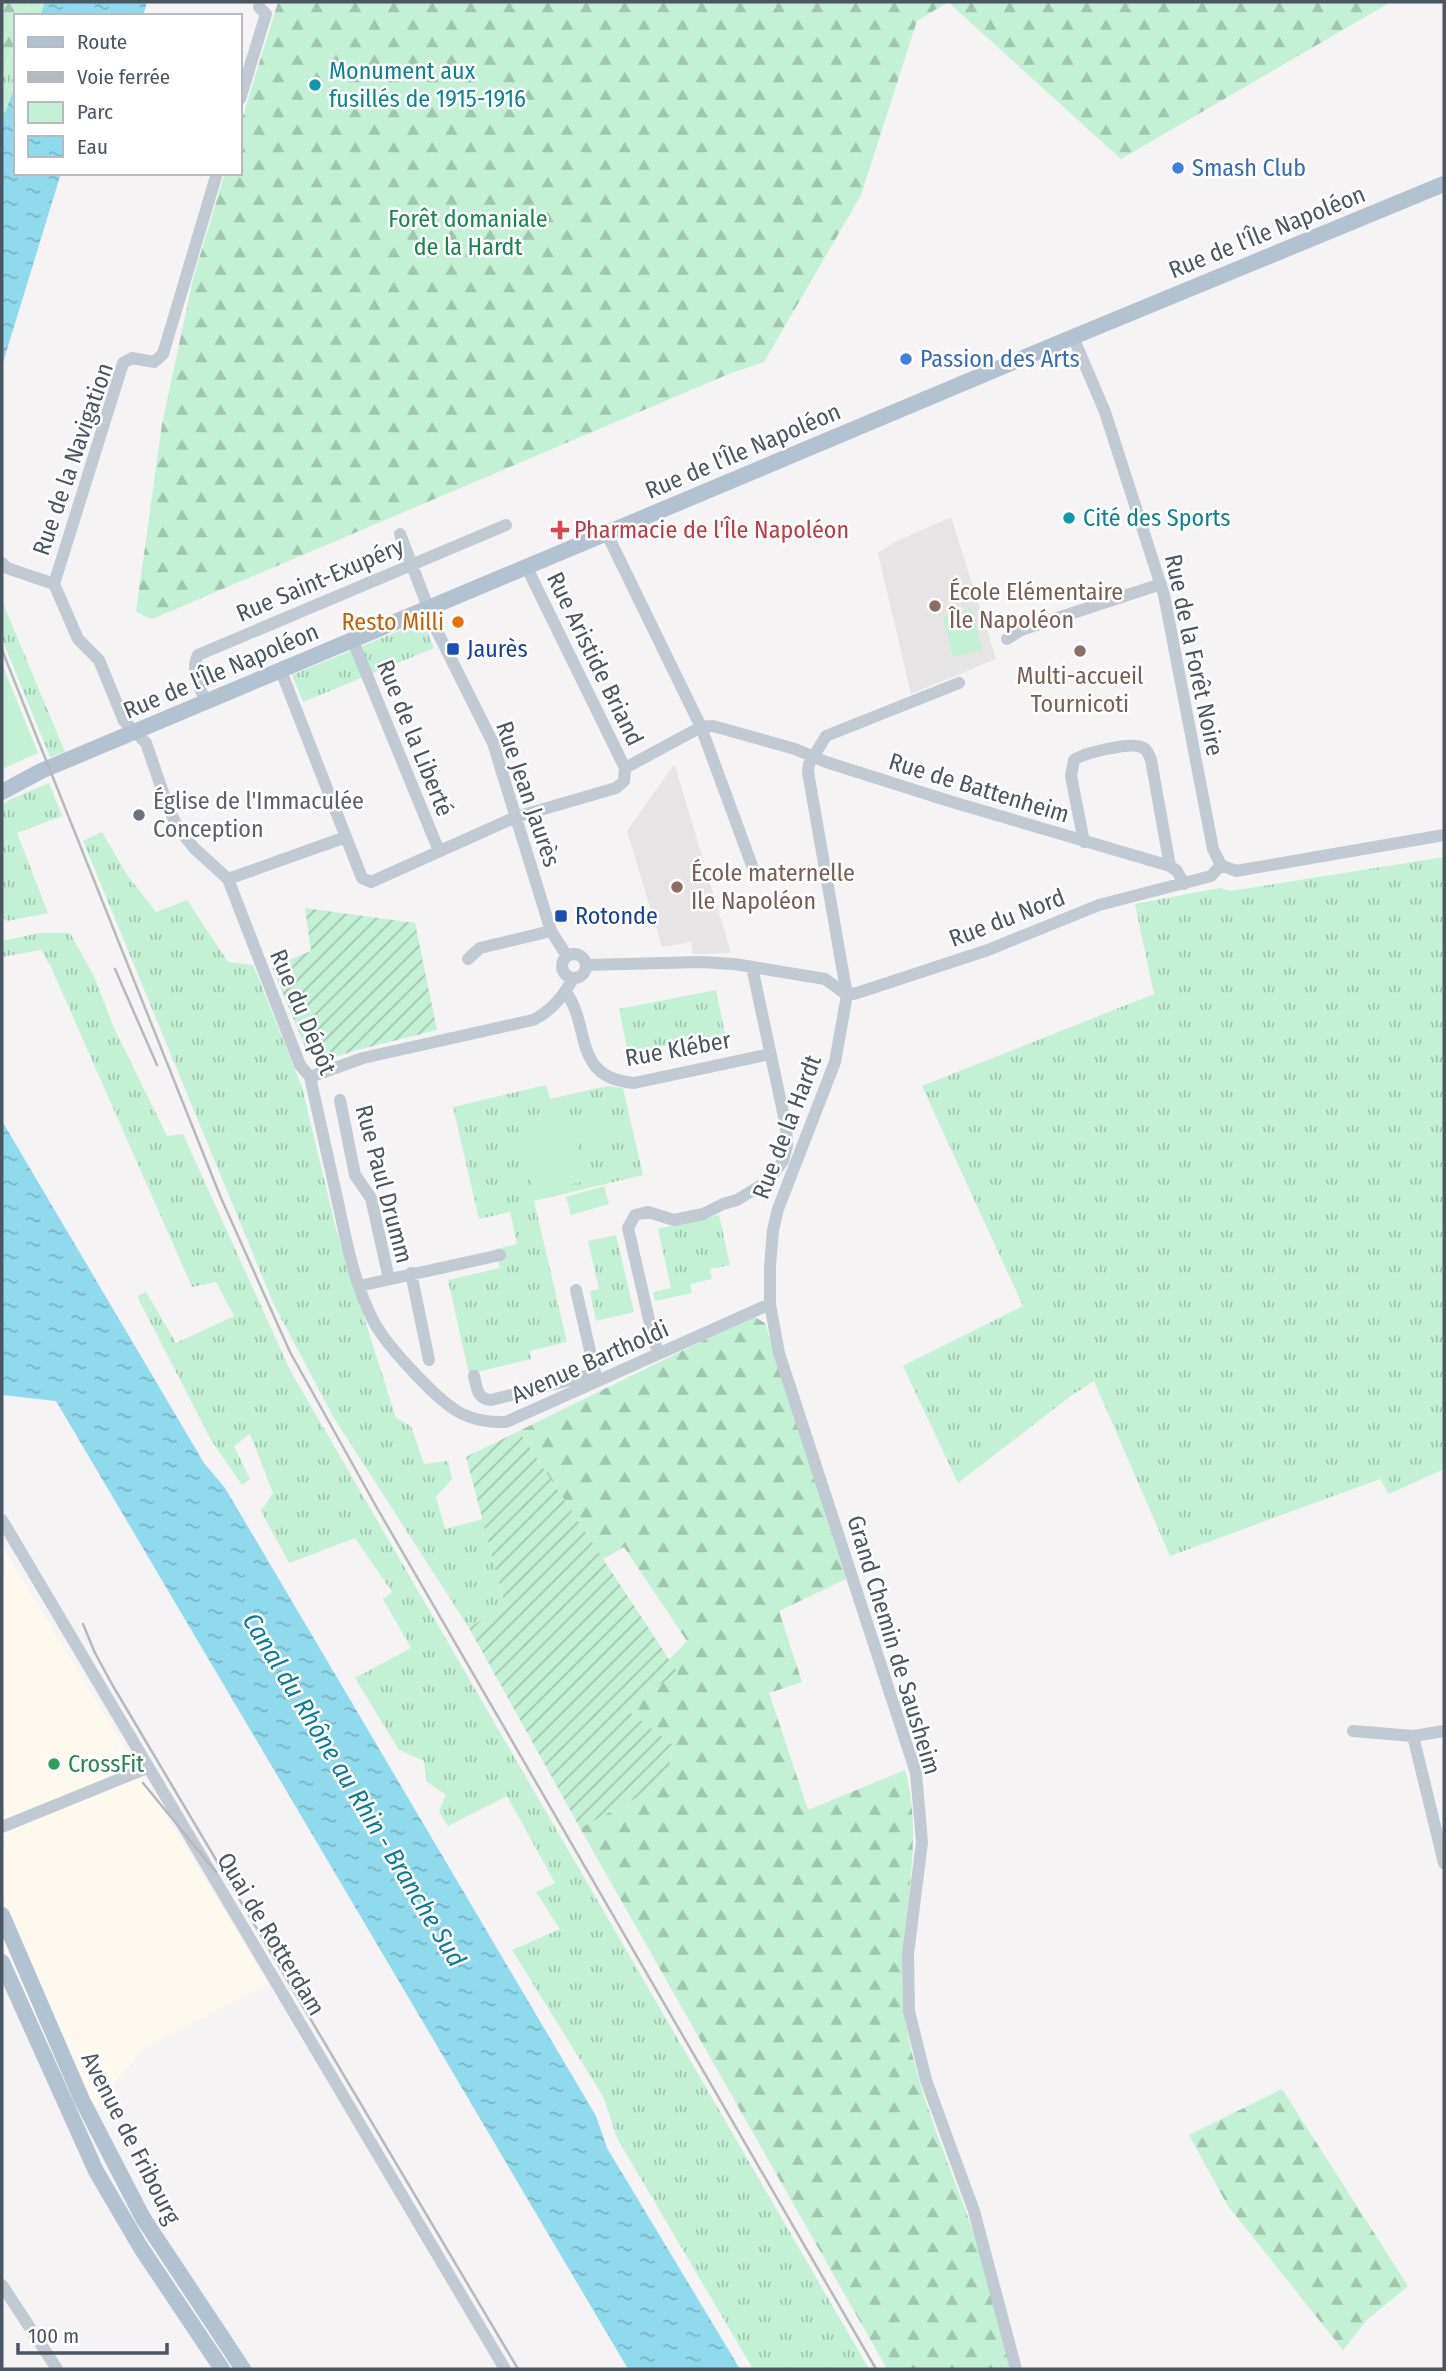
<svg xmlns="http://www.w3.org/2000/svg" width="1446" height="2371" viewBox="0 0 1446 2371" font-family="'Fira Sans Condensed',sans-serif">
  <defs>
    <pattern id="grass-tufts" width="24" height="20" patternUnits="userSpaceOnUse" patternTransform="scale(1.75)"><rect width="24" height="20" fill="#c3f1d5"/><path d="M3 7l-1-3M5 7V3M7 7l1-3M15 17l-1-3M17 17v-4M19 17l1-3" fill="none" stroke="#a0c6b0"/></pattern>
    <pattern id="forest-firs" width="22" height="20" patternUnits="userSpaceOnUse" patternTransform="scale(1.75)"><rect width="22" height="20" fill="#c3f1d5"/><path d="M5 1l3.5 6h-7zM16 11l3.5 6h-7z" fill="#a0c6b0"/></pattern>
    <pattern id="garden-furrows" width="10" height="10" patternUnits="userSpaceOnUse" patternTransform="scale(1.75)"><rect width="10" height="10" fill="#c3f1d5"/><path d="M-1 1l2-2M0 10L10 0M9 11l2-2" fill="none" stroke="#a0c6b0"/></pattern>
    <pattern id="water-ripples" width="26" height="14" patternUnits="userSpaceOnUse" patternTransform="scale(1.75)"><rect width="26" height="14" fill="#90daee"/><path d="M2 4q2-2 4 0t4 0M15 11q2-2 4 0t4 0" fill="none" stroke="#78b4c4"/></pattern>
  </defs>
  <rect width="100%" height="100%" fill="#f5f3f3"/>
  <path fill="#fdf9ef" d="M2,1546l267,438 -125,64 -62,76 -80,-180z"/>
  <path fill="#e6e4e5" d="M951,517l45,142 -85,35 -33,-141 17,-11z
    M673,766h2l56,187 -38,1 -2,-12 -29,5 -35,-116z"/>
  <path fill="url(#grass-tufts)" d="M29,2h16l-5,14h-16z
    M16,39v44l-14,38v-41z
    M2,601l63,151 -15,5 -48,-118z
    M423,621l11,27 -131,54 -11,-27z
    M49,783l13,33 -45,17 31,80 -41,8 -5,-4v-111l7,-6z
    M102,832l25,43 29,37 31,-12 41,62 25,3 49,122 34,142 60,189 15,8 13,38 24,-3 4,18 -16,18 9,32 38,-10 22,87 -36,22 -135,-210 -60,-113 -191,-464z
    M1444,857v612l-55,25 -9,-15 -210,77 -76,-175 -22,14 -114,88 -55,-117 120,-60 -101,-220 232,-92 -19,-90 84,-16 12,3z
    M39,933h31l24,43 20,52 53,108 16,-2 107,236 579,999h-116l-136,-231 -13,-40 -92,-148 48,-21 -24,-37 19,-9 -48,-87 -59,30 -9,-15 7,-16 -20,-14 -2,-20 -25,-11 -44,-72 56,-30 -28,-49 9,-7 -37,-54 -66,25 -28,-52 12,-18 -23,-59 -16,12 16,33 -8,6 -31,-45 -74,-144 9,-4 30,51 58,-27 -18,-34 -24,5 -141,-320 -10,-17 -39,7v-16z
    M716,990l9,44 -97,19 -9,-44z
    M546,1085l4,14 57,-13 16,2 20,87 -109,26 33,141 -37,9 1,8 -62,15 -21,-94 52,-12 -4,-19 21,-5 -7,-32 -31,7 -26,-112z
    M719,1215l11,50 -20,4 2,10 -22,5 2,9 -37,8 -2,-9 18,-4 -13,-59z
    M616,1235l18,77 -38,9 -6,-30 9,-2 -11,-48z"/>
  <path fill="url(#forest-firs)" d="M2,2h27l-5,14h-8v23l-14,40z
    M278,2h1113l-270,157 -173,-157 -31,19 -56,174 -97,167 -33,11 -579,246 -16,-7 26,-188 31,-145 32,-106h15v-47z
    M753,1316l12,7 81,256 -67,32 23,71 -33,11 39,117 97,-40c23,82 -12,166 0,248 11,73 44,144 68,213 16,45 26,92 38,138h-124l-307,-541 86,-46 7,-37 -50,-38 54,-34 -8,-13 18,-19 -63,-94 -21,12 -84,-128z
    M1282,2089l126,197 -41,34 -24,30 -115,-144 -39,-71z"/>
  <path fill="#c3f1d5" d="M972,609l10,41 -29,7 -10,-40z
    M2,664l36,89 -36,16z
    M568,1107l17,74 -51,12 -18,-74z
    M602,1108l10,40 -23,6 -11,-39z
    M604,1186l5,18 -38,11 -5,-18z"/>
  <path fill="url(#garden-furrows)" d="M305,908l110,15 22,107 -84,21 -28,10 -17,-7 -36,-87 39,-16z
    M519,1431l159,242 -55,34 50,38 -7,37 -86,46 -111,-200 36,-23 -39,-148z"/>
  <path fill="url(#water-ripples)" d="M45,2h102l-4,14h-103z
    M16,83v90h45l-59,193v-245z
    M2,1121l202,342 21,25 371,628 11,32 133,221h-112l-572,-968 -54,-6z"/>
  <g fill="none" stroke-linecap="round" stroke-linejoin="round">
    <path stroke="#c1cad2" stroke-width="12" d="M240,99l26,-85 -7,-7
      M217,173l-54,181 -9,8 -22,-4 -9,5 -69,221 24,55 21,21 25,61 22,22 22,64 10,21 16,20 34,31 72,186 10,12c10,43 19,87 29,130 8,39 17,82 36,117 13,22 34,44 52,62 25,25 42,37 79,36l264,-118
      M1073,337l32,75 59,183 49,254 8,16 15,6 208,-36
      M400,534l37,97 56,112 58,188 16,25
      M607,534l94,193 12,-1 82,23 31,13 123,39 221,65 7,5 7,13
      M2,563l5,5 47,16
      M527,568l98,200
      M1007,639l14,-9 140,-46
      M353,641l86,210
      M281,671l81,207 9,4 145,-65 100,-29 8,-7 1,-13 76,-41 53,144
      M959,683l-133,53 -17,28 -1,8 39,223 -12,67 -57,147 -5,21 -3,36v38l9,49 137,420 6,69 -14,112 1,57 17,69 48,131 42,158
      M206,703c-6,-16 -16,-32 -8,-48l308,-130
      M1084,842l-13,-66 3,-16c9,-7 56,-18 67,-13 6,2 8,7 10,13l19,106
      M228,879l118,-42
      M562 966a12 12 0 1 1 24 0a12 12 0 1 1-24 0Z
      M468,959l12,-11 71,-17
      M586,965l115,-3 33,2 91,15 22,16 10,-2 131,-43 111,-45 112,-29 10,-11
      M565,991c27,35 6,87 69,92l136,-29
      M310,1077l53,-19 170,-38c17,-8 31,-25 40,-41
      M340,1100l15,75 16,23 18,81
      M411,1273l18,87
      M359,1286l141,-31
      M576,1290l21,91
      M659,1353l-5,-12 -26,-113 7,-13 13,-3 26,8 29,-6 20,-10 14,-4 31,-19 15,-20 4,-15 -1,-20 -34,-159
      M474,1376c3,12 3,23 17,24l103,-26
      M2,1520l503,849
      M1353,1731l60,5 31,-5
      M1413,1736l31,127
      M2,1827l145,-59
      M2,2285l55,84"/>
    <path stroke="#b3c2d1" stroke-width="16" d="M2,792l39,-21 1032,-434 371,-153
      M2,1915l80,185 61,118 100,151
      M2,1962l94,209 45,77 81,121"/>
    <path stroke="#b5b8bd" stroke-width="2.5" d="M2,650l219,548 69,154 87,156 499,861
      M115,969l42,96
      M83,1624l12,29 18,33 405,683
      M143,1783l73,89"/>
  </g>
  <g fill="#0f9aa8" stroke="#fff" stroke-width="2.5">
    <circle cx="315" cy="85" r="7"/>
    <circle cx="1069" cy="518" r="7"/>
  </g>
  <g fill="#3f7fe0" stroke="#fff" stroke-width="2.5">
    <circle cx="1178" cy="168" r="7"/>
    <circle cx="906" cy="359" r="7"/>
  </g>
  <path fill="#e0444e" stroke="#fff" stroke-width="2.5" d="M556.5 519.5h7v7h7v7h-7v7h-7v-7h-7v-7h7z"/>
  <g fill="#8d6e63" stroke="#fff" stroke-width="2.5">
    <circle cx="935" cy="606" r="7"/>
    <circle cx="1080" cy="651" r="7"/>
    <circle cx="677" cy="887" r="7"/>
  </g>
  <circle fill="#e8710a" stroke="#fff" stroke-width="2.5" cx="458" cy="622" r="7"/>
  <g fill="#1a4fb4" stroke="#fff" stroke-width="2.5">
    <rect x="446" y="642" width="14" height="14" rx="3.5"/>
    <rect x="554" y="909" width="14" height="14" rx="3.5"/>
  </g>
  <circle fill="#6b7280" stroke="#fff" stroke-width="2.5" cx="139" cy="815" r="7"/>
  <circle fill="#2e9e5b" stroke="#fff" stroke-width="2.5" cx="54" cy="1764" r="7"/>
  <g text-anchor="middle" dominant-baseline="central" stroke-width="5" stroke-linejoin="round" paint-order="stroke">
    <g font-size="24" fill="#0d838f" stroke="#fff" text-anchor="start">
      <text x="329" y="71">Monument aux<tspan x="329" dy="28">fusillés de 1915-1916</tspan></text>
      <text x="1083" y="518">Cité des Sports</text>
    </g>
    <g font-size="24" fill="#366cbe" stroke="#fff" text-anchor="start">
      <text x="1192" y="168">Smash Club</text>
      <text x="920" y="359">Passion des Arts</text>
    </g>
    <g font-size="24" fill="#17864f" stroke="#fff">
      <text x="468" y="219">Forêt domaniale<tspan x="468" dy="28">de la Hardt</tspan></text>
    </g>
    <g font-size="24" fill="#4a5661" stroke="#fff">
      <text transform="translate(1267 232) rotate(-22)">Rue de l'Île Napoléon</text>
      <text transform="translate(743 451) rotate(-23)">Rue de l'Île Napoléon</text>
      <text transform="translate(73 459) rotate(-71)">Rue de la Navigation</text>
      <text transform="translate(320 580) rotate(-23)">Rue Saint-Exupéry</text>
      <text transform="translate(1194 655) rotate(78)">Rue de la Forêt Noire</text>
      <text transform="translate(595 659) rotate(64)">Rue Aristide Briand</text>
      <text transform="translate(221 671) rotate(-23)">Rue de l'Île Napoléon</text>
      <text transform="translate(415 738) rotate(68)">Rue de la Liberté</text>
      <text transform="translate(979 788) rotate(17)">Rue de Battenheim</text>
      <text transform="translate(528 794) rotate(71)">Rue Jean Jaurès</text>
      <text transform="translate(1007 918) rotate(-21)">Rue du Nord</text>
      <text transform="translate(303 1012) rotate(67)">Rue du Dépôt</text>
      <text transform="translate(678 1049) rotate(-10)">Rue Kléber</text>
      <text transform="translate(787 1127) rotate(-69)">Rue de la Hardt</text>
      <text transform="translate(384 1184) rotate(75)">Rue Paul Drumm</text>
      <text transform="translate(590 1362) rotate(-24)">Avenue Bartholdi</text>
      <text transform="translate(894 1645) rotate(73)">Grand Chemin de Sausheim</text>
      <text transform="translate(271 1934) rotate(59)">Quai de Rotterdam</text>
      <text transform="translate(131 2138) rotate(63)">Avenue de Fribourg</text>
    </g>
    <g font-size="24" fill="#be3a42" stroke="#fff" text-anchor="start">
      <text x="574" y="530">Pharmacie de l'Île Napoléon</text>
    </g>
    <g font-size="24" fill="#785e54" stroke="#fff" text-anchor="start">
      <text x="949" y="592">École Elémentaire<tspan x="949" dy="28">Île Napoléon</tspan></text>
      <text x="1080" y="676" text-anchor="middle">Multi-accueil<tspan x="1080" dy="28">Tournicoti</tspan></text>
      <text x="691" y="873">École maternelle<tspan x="691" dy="28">Ile Napoléon</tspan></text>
    </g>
    <g font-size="24" fill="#c56008" stroke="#fff" text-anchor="end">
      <text x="444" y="622">Resto Milli</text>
    </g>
    <g font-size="24" fill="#164399" stroke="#fff" text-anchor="start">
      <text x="467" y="649">Jaurès</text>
      <text x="575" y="916">Rotonde</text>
    </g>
    <g font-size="24" fill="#5b616d" stroke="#fff" text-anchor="start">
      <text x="153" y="801">Église de l'Immaculée<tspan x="153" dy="28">Conception</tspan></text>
    </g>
    <g font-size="24" fill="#27864d" stroke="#fff" text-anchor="start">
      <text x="68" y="1764">CrossFit</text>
    </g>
    <g font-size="26" font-style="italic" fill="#0c7c9b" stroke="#fff">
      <text transform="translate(354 1790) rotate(59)">Canal du Rhône au Rhin - Branche Sud</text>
    </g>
  </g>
  <rect width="1446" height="2371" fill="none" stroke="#4a5661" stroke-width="7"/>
  <rect x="14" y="14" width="228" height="161" fill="#ffffff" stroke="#b7bbc0" stroke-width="2"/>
  <rect x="28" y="37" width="35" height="10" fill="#b3c2d1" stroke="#b7bbc0" stroke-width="2"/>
  <text x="77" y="49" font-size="21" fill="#4a5661">Route</text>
  <rect x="28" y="72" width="35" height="10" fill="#b5b8bd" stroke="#b7bbc0" stroke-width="2"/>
  <text x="77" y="84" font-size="21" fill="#4a5661">Voie ferrée</text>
  <rect x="28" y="102" width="35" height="21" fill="#c3f1d5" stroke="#b7bbc0" stroke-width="2"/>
  <text x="77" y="119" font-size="21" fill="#4a5661">Parc</text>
  <rect x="28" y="136" width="35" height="21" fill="url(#water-ripples)" stroke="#b7bbc0" stroke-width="2"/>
  <text x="77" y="154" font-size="21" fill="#4a5661">Eau</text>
  <path d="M18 2343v10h149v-10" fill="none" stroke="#4a5661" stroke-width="3.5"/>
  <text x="28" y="2343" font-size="21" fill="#4a5661" stroke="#ffffff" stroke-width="5" paint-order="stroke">100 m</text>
</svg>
